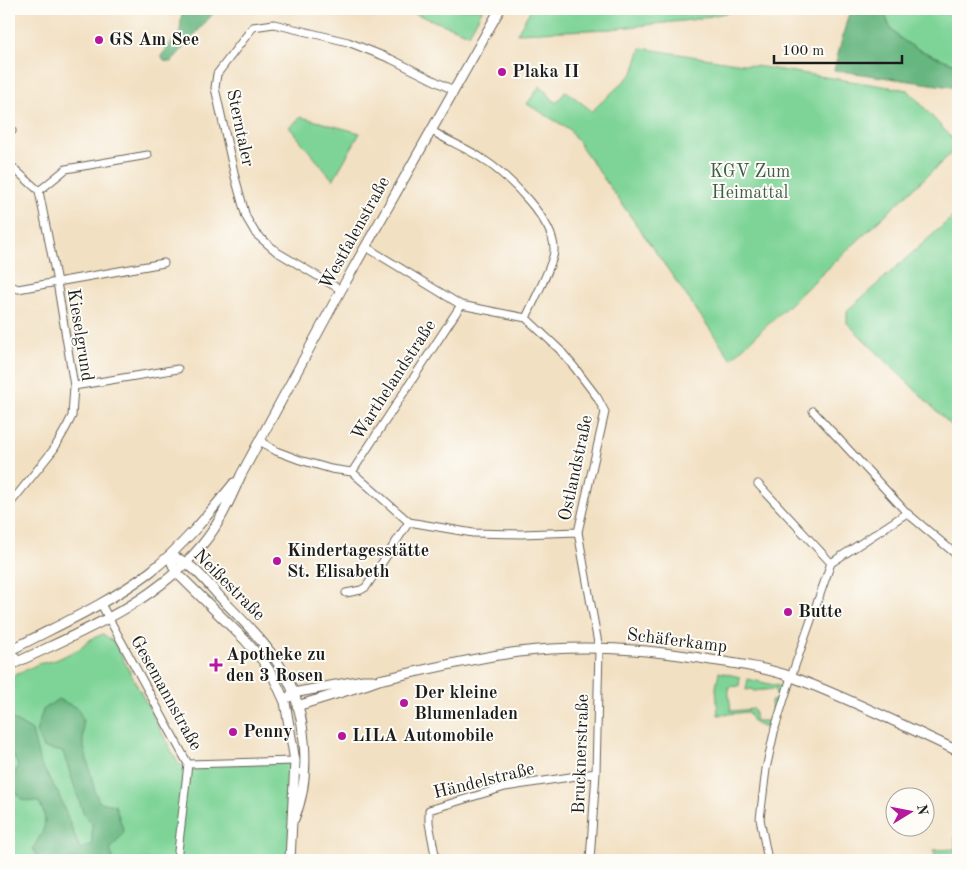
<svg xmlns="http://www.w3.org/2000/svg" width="967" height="869" viewBox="0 0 967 869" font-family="'Old Standard TT',serif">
  <rect width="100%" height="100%" fill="#fdfcf7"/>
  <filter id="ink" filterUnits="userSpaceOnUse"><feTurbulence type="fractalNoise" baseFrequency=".02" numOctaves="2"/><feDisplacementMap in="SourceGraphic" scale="10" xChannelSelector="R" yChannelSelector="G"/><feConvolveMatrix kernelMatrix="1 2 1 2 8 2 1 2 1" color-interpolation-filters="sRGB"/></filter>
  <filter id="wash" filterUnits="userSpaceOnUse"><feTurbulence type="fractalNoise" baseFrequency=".0096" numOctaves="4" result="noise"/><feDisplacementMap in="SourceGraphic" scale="20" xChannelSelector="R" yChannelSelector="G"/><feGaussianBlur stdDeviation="1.12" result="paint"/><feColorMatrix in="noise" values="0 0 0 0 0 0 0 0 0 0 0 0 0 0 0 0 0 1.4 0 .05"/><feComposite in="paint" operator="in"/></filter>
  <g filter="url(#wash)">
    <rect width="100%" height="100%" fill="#f2e0c2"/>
    <path fill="#7ed497" stroke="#4d785a" d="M402,9h81l-14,25z
      M531,9h205l-1,2 -44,9 -80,9 -94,4z
      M883,9c26,0 50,1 75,7v49c-20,-8 -56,-18 -68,-38 -3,-5 -4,-12 -7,-18z
      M641,48l267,42 50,55v2l-227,212 -162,-230 -42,-25 13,-18 16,17 10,-12 26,20 41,-38z
      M301,117l59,16 -27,47 -44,-53z
      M958,212v220l-111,-109v-12z
      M103,634l11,8 65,123 116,-4 -5,99h-281v-182l29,-14 18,-4 25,-12 10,-9z
      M719,672l21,5 -1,9 -11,1 3,24 23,-2 2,12h16l-2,9 -16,-7 -6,-11 -30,3 -2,-28z
      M748,679l34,8 -7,26 -3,-4 -1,-8 6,-1 -2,-11 -22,2v-2l-7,1z
      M955,837h3v11l-5,12h-18l-1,-10 21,-1z"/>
    <path fill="#66b680" stroke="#41694e" d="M184,9h33l-46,53 -7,-1 -3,-5 19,-24 2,-21z
      M856,9h27c3,6 4,13 7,18 12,20 48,30 68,38v23l-124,-18 14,-54z
      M58,699l19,9 6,11v24l12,49 4,10 16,3 9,27 -14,18 4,10h-76l-5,-12c11,-18 17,-25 6,-46l-17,-2c-12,-15 -10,-17 -4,-35l-6,-12h-3v-36l23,14 8,32 18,30 22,56 12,-4v-22l-8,-8 -21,-63 -20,-4 -7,-16 7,-22z"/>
  </g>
  <g filter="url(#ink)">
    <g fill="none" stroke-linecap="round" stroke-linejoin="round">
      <defs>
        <path id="minor" d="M9,122l3,9 -3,2
          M431,130c17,12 37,18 53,30 23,15 72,62 70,91 0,12 -22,53 -28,67
          M9,164l30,27 18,91 17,104 -2,30 -5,10 -13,23 -45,56
          M39,191l27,-22 82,-14
          M366,247l95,58 65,13 34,32 15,18 22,29 8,15 -27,120 21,117 -3,124 -6,87
          M9,285l9,4 146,-26
          M341,290l-64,-38 -21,-18 -10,-17 -11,-40 -20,-89 2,-14 36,-47 21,-3 74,18 43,17 62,31
          M74,386l104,-17
          M813,411l94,102
          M260,441l16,10 24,9 31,9 21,3 57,50 64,11 48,1 57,-2
          M352,472l109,-167
          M758,484l73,79
          M346,593l15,-3 5,-3 43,-65
          M101,604l87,160 -11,96
          M9,644l9,18
          M188,764l107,-3
          M436,860l-7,-37v-13l76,-23 91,-14
          M768,860l-8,-41 6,-50 9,-41 16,-51 40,-114 76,-50 51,43"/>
        <path id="tertiary" d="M169,556l7,16 69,68 18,21 10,15 12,26 10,59 -5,99
          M169,556c22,4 37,26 52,42 22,23 46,46 62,73 24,38 29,107 11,148
          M9,651c47,-25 97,-46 141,-79 32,-25 58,-57 84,-89
          M9,666c68,-33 143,-60 193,-121 17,-20 28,-45 39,-70l100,-185 159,-281
          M289,697l4,-4 70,-13h10
          M297,706l68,-21 14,-5c46,-10 93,-22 140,-28 64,-8 130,-3 192,8 27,4 56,8 81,17 57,21 112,49 166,74"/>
      </defs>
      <use href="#minor" stroke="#676156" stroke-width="9"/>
      <use href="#tertiary" stroke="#676156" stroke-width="11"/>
      <use href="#minor" stroke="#fff" stroke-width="7"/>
      <use href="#tertiary" stroke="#fff" stroke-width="9"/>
    </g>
  </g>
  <g fill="#b5179e" stroke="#fdfcf7" stroke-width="2">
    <circle cx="99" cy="40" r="5"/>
    <circle cx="502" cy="72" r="5"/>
    <circle cx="277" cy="561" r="5"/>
    <circle cx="788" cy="612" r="5"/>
    <path d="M213.5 657.5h5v5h5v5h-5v5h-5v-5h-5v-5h5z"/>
    <circle cx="404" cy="703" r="5"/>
    <circle cx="233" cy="732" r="5"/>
    <circle cx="342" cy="736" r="5"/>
  </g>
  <g text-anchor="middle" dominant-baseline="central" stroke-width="4" stroke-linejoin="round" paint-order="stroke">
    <g font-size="18" font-weight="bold" fill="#1c1c1c" stroke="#fdfcf7" text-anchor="start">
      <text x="109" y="40">GS Am See</text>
      <text x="512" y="72">Plaka II</text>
      <text x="287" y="551">Kindertagesstätte<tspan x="287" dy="21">St. Elisabeth</tspan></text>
      <text x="798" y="612">Butte</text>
      <text x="226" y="655">Apotheke zu<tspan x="226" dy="21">den 3 Rosen</tspan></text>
      <text x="414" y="693">Der kleine<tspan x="414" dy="21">Blumenladen</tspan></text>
      <text x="243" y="732">Penny</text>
      <text x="352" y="736">LILA Automobile</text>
    </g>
    <g font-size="18" fill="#1c1c1c" stroke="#fdfcf7">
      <text transform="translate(240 128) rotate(78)">Sterntaler</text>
      <text transform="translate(355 233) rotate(-61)">Westfalenstraße</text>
      <text transform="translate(80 335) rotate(81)">Kieselgrund</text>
      <text transform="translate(394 380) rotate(-57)">Warthelandstraße</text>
      <text transform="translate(576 468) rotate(-78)">Ostlandstraße</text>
      <text transform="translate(229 585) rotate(45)">Neißestraße</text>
      <text transform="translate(677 641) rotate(7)">Schäferkamp</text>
      <text transform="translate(166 693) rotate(61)">Gesemannstraße</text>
      <text transform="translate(581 754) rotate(-88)">Brucknerstraße</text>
      <text transform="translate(484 781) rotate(-14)">Händelstraße</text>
    </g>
    <g font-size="18" fill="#3e5c47" stroke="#fdfcf7">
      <text x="750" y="172">KGV Zum<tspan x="750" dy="21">Heimattal</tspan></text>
    </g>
  </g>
  <rect width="967" height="869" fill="none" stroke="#fdfcf7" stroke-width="30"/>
  <g transform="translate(910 812) rotate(80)"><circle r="24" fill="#fdfcf7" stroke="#a3a29f"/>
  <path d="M0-4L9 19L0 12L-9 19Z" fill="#b5179e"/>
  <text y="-8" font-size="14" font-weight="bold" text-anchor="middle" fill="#1c1c1c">N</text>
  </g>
  <path d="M774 55v8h128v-8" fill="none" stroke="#1c1c1c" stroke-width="2.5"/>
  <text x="782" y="55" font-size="15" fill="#1c1c1c" stroke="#fdfcf7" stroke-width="4" paint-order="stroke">100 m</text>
</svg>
